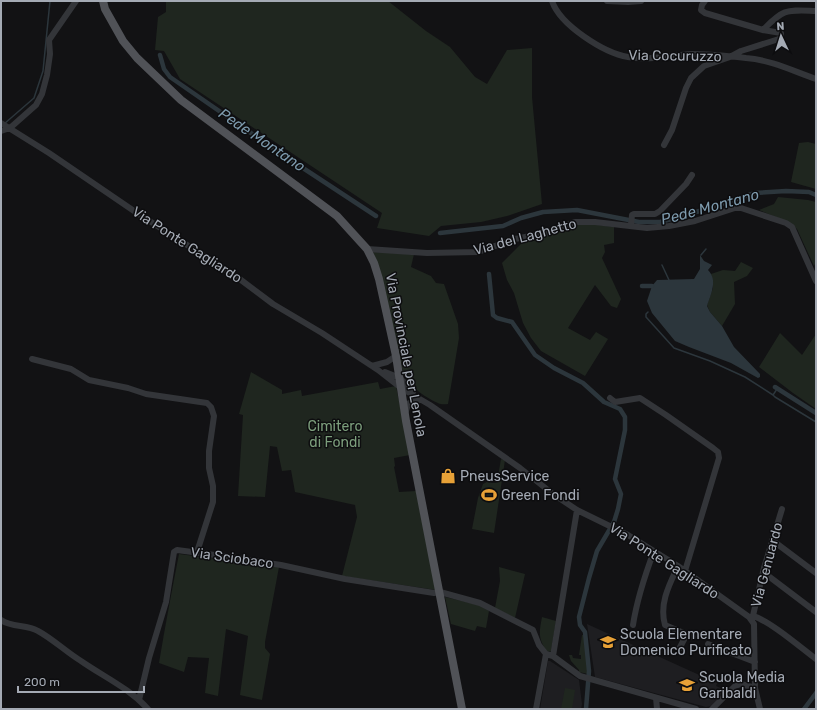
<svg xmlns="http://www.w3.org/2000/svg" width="817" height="710" viewBox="0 0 817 710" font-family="Rubik,sans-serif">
  <rect width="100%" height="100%" fill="#121214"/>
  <path fill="#1e1e21" d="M587,624l130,59 -1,3 11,5 -15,15 -6,1 -111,-30z
    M548,661h2l29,19 3,24 -1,5h-41z"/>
  <path fill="#1f261f" d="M166,1h222l38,30 24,16 25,30 12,7 20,-34 25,-2v49l10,107 -35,12 -26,6 -40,4 -12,10 -52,-8 5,-15 -202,-134 -16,-28 -9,-1 3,-33 8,-5z
    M808,142l8,2v45l-25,-7 8,-39z
    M778,197l30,3 8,2v60l-2,4 -17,-37 -9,-7 -29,-12 15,-6z
    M591,224l23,3v16l-10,2 1,7 -3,6 19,41 -4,9 -6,-2 -16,-21 -27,43 22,12 6,-8 12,7 -23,37 -44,-25 -10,-13 -8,-15 -9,-30 -7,-13 -5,-17 23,-23 50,-15z
    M373,252l41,2 -3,13 20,9 5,7 8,1 14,40 1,14 -11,66c-8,1 -11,-1 -18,-5 -16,-8 -23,-20 -31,-36z
    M741,262l12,6 -6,8 -13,6 1,22 -13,22 -12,-14 -3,-7 6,-17 -2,-14 12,-4 12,1z
    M780,333l22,22 14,-21v75l-23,-16 -34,-26z
    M251,372l31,18v4l19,-4 1,6 76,-14 2,7 16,-3 14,69 -16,3 1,8 -1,1 5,25 17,-1 20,99 -94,-14 15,-59 -2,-12 -60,-13 -4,-22 -9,1 -5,-24 -7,-1 -5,51 -27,-1 5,-81 -4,-1z
    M501,459l4,1 -11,73 -22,-4 6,-31 5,-14 4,-2 8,1 2,-1z
    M179,554l100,13 -14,75v6l5,6 -8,46 -22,-5 8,-59 -22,-7 -8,67 -13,-3 4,-35 -21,-1 -4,15 -25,-9c6,-37 13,-73 20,-109z
    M499,567l26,7 -10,44 -20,-10 5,-27z
    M445,597l34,8 10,6 -3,17 -9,-2 -2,5 -24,-7z
    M542,617l14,4 -5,30 -4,1c-9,-14 -8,-19 -5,-35z
    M582,635h2l4,39 -9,-2v-2l-8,-9 -2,-6h3l1,3 8,1v-4h-2z
    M565,688l10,2 -3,19h-11z"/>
  <path fill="#2c363c" d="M700,255l4,6 8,4 -4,5c10,10 3,24 -1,36l3,6 12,14 12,21 26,27v3l-2,1 -27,-15 -42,-16 -14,-6 -23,-28 -5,-12 5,-15 5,-6 37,-1 6,-10z"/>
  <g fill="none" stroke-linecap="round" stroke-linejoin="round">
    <path stroke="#2c363c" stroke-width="1.5" d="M4,124l30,-26 9,-27 7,-70
      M701,255l5,-6
      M662,265l7,15
      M648,312l-2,2v3l28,31 36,13 35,16 28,18
      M777,389l-4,6 2,2 41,25"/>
    <path stroke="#2c363c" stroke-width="4.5" d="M160,55l4,14 6,8 107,74 99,65
      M440,233l63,-7 18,-8 22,-6 34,-2 62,12h21l27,-7 68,-22 31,-2 23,1 7,3
      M489,274l4,41 4,3 15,4 23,33 19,13 29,15 21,19 16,7 5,8v13l-10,49 6,15 -3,15 -4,13 -17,29 -8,27 -10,39 1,8 5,7 4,39 -3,38
      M642,286h10
      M775,387l41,26
      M804,709l12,-16"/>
    <path stroke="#333539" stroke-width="6" d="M552,1c8,24 52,52 76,56 21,4 43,-2 64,-3 18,0 36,2 54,4 25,2 47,13 70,21
      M607,1l21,1 13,-1
      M763,30c21,-22 24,-20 53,-19
      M1,123l48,30 85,58 103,66 36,27 49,29 56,37 23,18 29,17 90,63 33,26 24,16 51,25 50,31 71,51 5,7 1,64 5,21
      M1,131l9,-3 26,-23 6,-11 5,-19 3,-21 -1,-14 27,-39
      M664,145l8,-15 14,-42 5,-10 13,-12 26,-9 11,-6 38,-12 2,-2v-4l-18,-3 -58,-17 -4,-3 1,-5 3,-4
      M631,226l1,-11 2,-1h21l5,-3 26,-27 6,-9
      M367,249l60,4 51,-1 37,-13 31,-6 29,-11h20l52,6 22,-2 26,-5 43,-14 48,16 6,4 24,54
      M32,359l39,10 18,11 39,8 18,6 61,9 4,4 3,9 -5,35v17l4,18v16l-16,50
      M372,366l15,-4 9,-6
      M385,372l15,6 13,14
      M610,398l5,4 25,-4 26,17 47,33 5,4 1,6 -34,113
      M406,411l2,-7 5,-4h7
      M772,540l44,33
      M678,566c-9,19 -19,38 -13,59l28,12
      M763,572l53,40
      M753,616c17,5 47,31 63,43
      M1,620c11,8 26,4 37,11 15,8 28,21 43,30 23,16 48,27 67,48
      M752,620l12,-52 18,-59
      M633,625c4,-26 12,-50 21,-74
      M708,644l47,18
      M679,649l8,-15
      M553,656l24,-146
      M656,698l1,11
      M139,700l10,-42 17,-56 8,-50 3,-2 53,7 51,8 64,14 89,14 6,-1 40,11 53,27 6,15 7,9 7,2 27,20 116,33
      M536,709l10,-55
      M712,709l23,-23 6,-2 14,4"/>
    <path stroke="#505257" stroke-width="8" d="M103,1l2,8 18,32 14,17 44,42 156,116 30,33 7,14 5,16 17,77 10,65 56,288"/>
  </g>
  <defs>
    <symbol id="shop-bare" viewBox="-9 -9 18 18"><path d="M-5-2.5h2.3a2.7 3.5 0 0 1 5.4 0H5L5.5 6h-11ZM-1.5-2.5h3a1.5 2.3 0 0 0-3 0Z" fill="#e7a137" stroke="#0d0d0f" stroke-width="2.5" paint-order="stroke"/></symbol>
    <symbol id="stadium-bare" viewBox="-9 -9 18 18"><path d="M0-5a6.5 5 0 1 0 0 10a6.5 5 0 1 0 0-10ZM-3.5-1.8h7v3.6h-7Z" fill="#e7a137" stroke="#0d0d0f" stroke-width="2.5" paint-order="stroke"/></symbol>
    <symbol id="school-bare" viewBox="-9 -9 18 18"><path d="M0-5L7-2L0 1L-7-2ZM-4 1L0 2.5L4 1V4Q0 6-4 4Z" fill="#e7a137" stroke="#0d0d0f" stroke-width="2.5" paint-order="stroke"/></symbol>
  </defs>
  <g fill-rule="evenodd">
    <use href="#shop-bare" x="437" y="465" width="22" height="22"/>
    <use href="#stadium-bare" x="478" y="484" width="22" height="22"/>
    <use href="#school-bare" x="597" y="631" width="22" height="22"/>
    <use href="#school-bare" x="676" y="674" width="22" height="22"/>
  </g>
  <g text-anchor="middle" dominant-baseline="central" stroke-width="3" stroke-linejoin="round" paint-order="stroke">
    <g font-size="14" fill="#a4aab4" stroke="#0d0d0f">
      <text transform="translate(675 56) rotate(1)">Via Cocuruzzo</text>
      <text transform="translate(525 237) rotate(-15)">Via del Laghetto</text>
      <text transform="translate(187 245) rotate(33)">Via Ponte Gagliardo</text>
      <text transform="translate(406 355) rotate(79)">Via Provinciale per Lenola</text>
      <text transform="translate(232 558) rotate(8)">Via Sciobaco</text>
      <text transform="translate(664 561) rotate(33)">Via Ponte Gagliardo</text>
      <text transform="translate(767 565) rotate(-75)">Via Genuardo</text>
    </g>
    <g font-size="14" fill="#7c9e7c" stroke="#0d0d0f">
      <text x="335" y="426">Cimitero<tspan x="335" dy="16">di Fondi</tspan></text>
    </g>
    <g font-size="14" fill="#a4aab4" stroke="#0d0d0f" text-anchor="start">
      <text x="460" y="476">PneusService</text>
      <text x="501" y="495">Green Fondi</text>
      <text x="620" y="634">Scuola Elementare<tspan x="620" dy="16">Domenico Purificato</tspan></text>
      <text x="699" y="677">Scuola Media<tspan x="699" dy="16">Garibaldi</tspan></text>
    </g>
    <g font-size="15" font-style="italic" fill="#7d9aad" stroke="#0d0d0f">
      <text transform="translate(262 140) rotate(34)">Pede Montano</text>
      <text transform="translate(710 207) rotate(-15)">Pede Montano</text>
    </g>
  </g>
  <rect width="817" height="710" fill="none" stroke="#a4aab4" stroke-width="4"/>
  <g transform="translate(781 36) rotate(356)" stroke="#0d0d0f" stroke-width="3" paint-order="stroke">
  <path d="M0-3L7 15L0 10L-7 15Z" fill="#a4aab4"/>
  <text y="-6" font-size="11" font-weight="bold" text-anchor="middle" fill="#a4aab4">N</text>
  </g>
  <path d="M18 686v6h126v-6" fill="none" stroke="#a4aab4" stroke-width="2"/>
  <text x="24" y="686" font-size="12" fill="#a4aab4" stroke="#0d0d0f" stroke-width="3" paint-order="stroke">200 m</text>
</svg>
